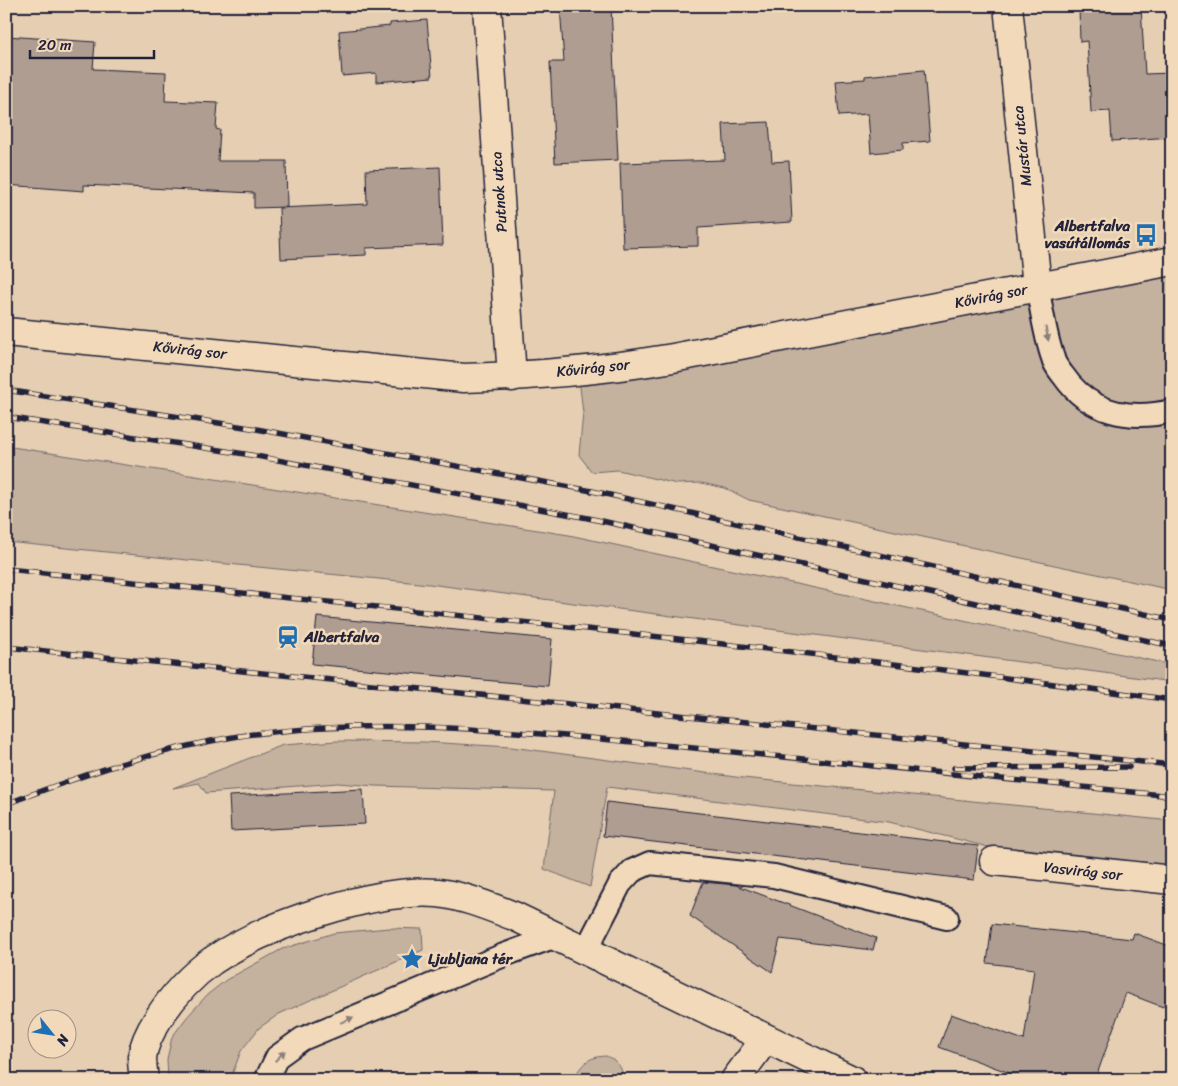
<svg xmlns="http://www.w3.org/2000/svg" width="1178" height="1086" viewBox="0 0 1178 1086" font-family="Sriracha,sans-serif">
  <rect width="100%" height="100%" fill="#e5ceb2"/>
  <filter id="ink" filterUnits="userSpaceOnUse"><feTurbulence type="fractalNoise" baseFrequency=".02" numOctaves="2"/><feDisplacementMap in="SourceGraphic" scale="10" xChannelSelector="R" yChannelSelector="G"/><feConvolveMatrix kernelMatrix="1 2 1 2 8 2 1 2 1" color-interpolation-filters="sRGB"/></filter>
  <g filter="url(#ink)">
    <path fill="#c4b19e" stroke="#736a6c" d="M1172,261v329l-423,-90 -24,-12 -24,-5 -24,1 -59,-14 -26,2 -13,-17 4,-42 -5,-43z
      M6,446l563,89 603,130v17l-743,-98 -423,-42z
      M337,741l88,1 86,5 232,31 429,43v54l-184,-28 -99,-25 -282,-35 -17,100 -46,-18 10,-78 -179,-5 -37,-3 -132,10 -7,-10 -26,5 110,-43z
      M389,928l33,1 1,21 -144,64 -20,14 -18,23 -11,29h-62l-1,-21 5,-22 15,-20 20,-22 19,-15 56,-31 52,-16z
      M606,1056c12,5 16,11 18,24h-47l-3,-3c10,-15 14,-20 32,-21z"/>
    <path fill="#ae9d90" stroke="#22223b" d="M560,6h51l7,154 -63,3 -5,-101h14z
      M1079,6h62l4,68 27,-1v64l-60,4 -2,-30 -19,1 -4,-71 -7,1z
      M427,20l5,57 -56,5v-9l-34,3 -3,-45 51,-5v-3z
      M6,36l89,6 -2,27 73,3 -1,29 53,2 -2,26 4,1 -2,31h68l1,46 -33,1v-15l-170,-8v6l-78,-6z
      M924,70l6,71 -27,2v7l-32,3 -3,-39 -29,2 -3,-35 29,-2v-3z
      M769,122l3,40 17,-1 3,61 -94,6v18l-75,2 -3,-85 105,-3 -2,-36z
      M440,167l3,78 -77,3v7l-85,4 -2,-51 88,-4 -1,-34z
      M317,617l235,22 -4,47 -236,-22z
      M363,789l2,35 -134,7 -2,-35z
      M607,802l371,44 -4,34 -371,-44z
      M703,882l33,3 140,53 -3,12 -93,-11 -8,33 -82,-56z
      M992,924l140,15 2,-6 38,14v36l-9,24 -37,-14 -31,87h-66l-90,-33 12,-33 73,26 10,-71 -47,-6z"/>
    <g fill="none" stroke-linecap="round" stroke-linejoin="round">
      <defs>
        <path id="service" d="M1037,286c5,24 8,50 16,72 1,6 6,12 10,17 26,38 66,46 109,36
          M586,950l34,-66 12,-13 18,-8 124,13 173,42
          M266,1080l11,-23 25,-18 202,-84 52,-19"/>
        <path id="minor" d="M487,6l25,371
          M1008,6l29,280
          M994,861l178,19
          M144,1080c-1,-8 -2,-16 -2,-23 2,-14 9,-27 16,-38 14,-22 33,-43 54,-58 53,-36 162,-73 226,-68 26,3 52,14 76,23l338,164
          M735,1080l31,-42"/>
        <path id="tertiary" d="M6,332l458,46c70,-2 140,-8 209,-20l499,-97"/>
      </defs>
      <use href="#service" stroke="#22223b" stroke-width="26"/>
      <use href="#minor" stroke="#22223b" stroke-width="31"/>
      <use href="#tertiary" stroke="#22223b" stroke-width="31"/>
      <use href="#service" stroke="#f1d9b9" stroke-width="22"/>
      <use href="#minor" stroke="#f1d9b9" stroke-width="28"/>
      <use href="#tertiary" stroke="#f1d9b9" stroke-width="28"/>
      <defs>
        <path id="rail" d="M6,390l245,38 341,63 580,129
          M6,417l239,37 343,64 584,128
          M6,569c389,40 779,77 1166,131
          M6,647l1166,118
          M954,768l175,-1
          M6,804c74,-28 148,-54 227,-67 143,-22 289,-5 431,8 170,16 339,34 508,51"/>
      </defs>
      <use href="#rail" stroke="#22223b" stroke-width="5.5"/>
      <use href="#rail" stroke="#f1d9b9" stroke-width="4" stroke-dasharray="11" stroke-linecap="butt"/>
    </g>
    <defs><path id="oneway-solid" d="M-6-.8H1V-3.2L6.5 0L1 3.2V.8H-6Z" transform="scale(1.25)"/></defs>
    <g fill="#8a7e7a">
      <use href="#oneway-solid" transform="translate(1047 334) rotate(78)"/>
      <use href="#oneway-solid" transform="translate(347 1020) rotate(-23)"/>
      <use href="#oneway-solid" transform="translate(280 1056) rotate(-45)"/>
    </g>
  </g>
  <defs>
    <symbol id="bus-bare" viewBox="-9 -9 18 18"><path d="M-5-6H5V4H4V6H2V4H-2V6H-4V4H-5ZM-3.5-4V0h7V-4ZM-3.5 1.2v1.5H-2V1.2ZM2 1.2v1.5H3.5V1.2Z" fill="#1f6fb2" stroke="#f1d9b9" stroke-width="2.5" paint-order="stroke"/></symbol>
    <symbol id="station-bare" viewBox="-9 -9 18 18"><path d="M-3-6H3Q5-6 5-4V2Q5 4 3 4L4.5 6H3L1.5 4h-3L-3 6H-4.5L-3 4Q-5 4-5 2V-4Q-5-6-3-6ZM-3.5-4v3h7v-3ZM-3.5 1v1.5H-2V1ZM2 1v1.5H3.5V1Z" fill="#1f6fb2" stroke="#f1d9b9" stroke-width="2.5" paint-order="stroke"/></symbol>
    <symbol id="sight-bare" viewBox="-9 -9 18 18"><path d="M0-6L1.8-2.2L6-1.7L2.9 1.2L3.7 5.4L0 3.3L-3.7 5.4L-2.9 1.2L-6-1.7L-1.8-2.2Z" fill="#1f6fb2" stroke="#f1d9b9" stroke-width="2.5" paint-order="stroke"/></symbol>
  </defs>
  <g fill-rule="evenodd">
    <use href="#bus-bare" x="1130" y="219" width="32" height="32"/>
    <use href="#station-bare" x="272" y="621" width="32" height="32"/>
    <use href="#sight-bare" x="396" y="943" width="32" height="32"/>
  </g>
  <g text-anchor="middle" dominant-baseline="central" stroke-width="5" stroke-linejoin="round" paint-order="stroke">
    <g font-size="15" fill="#22223b" stroke="#f1d9b9">
      <text transform="translate(1022 146) rotate(-96)">Mustár utca</text>
      <text transform="translate(499 192) rotate(-94)">Putnok utca</text>
      <text transform="translate(991 296) rotate(-11)">Kővirág sor</text>
      <text transform="translate(190 350) rotate(6)">Kővirág sor</text>
      <text transform="translate(593 368) rotate(-6)">Kővirág sor</text>
      <text transform="translate(1083 871) rotate(6)">Vasvirág sor</text>
    </g>
    <g font-size="15" font-weight="bold" fill="#22223b" stroke="#f1d9b9" text-anchor="start">
      <text x="1130" y="226" text-anchor="end">Albertfalva<tspan x="1130" dy="17">vasútállomás</tspan></text>
      <text x="304" y="637">Albertfalva</text>
      <text x="428" y="959">Ljubljana tér</text>
    </g>
  </g>
  <rect width="1178" height="1086" fill="none" stroke="#f1d9b9" stroke-width="25"/>
  <rect x="12" y="12" width="1153" height="1061" fill="none" stroke="#22223b" stroke-width="2" filter="url(#ink)"/>
  <g transform="translate(52 1034) rotate(120)"><circle r="24" fill="#f1d9b9" stroke="#9e9087"/>
  <path d="M0-4L9 19L0 12L-9 19Z" fill="#1f6fb2"/>
  <text y="-8" font-size="14" font-weight="bold" text-anchor="middle" fill="#22223b">N</text>
  </g>
  <path d="M30 50v8h124v-8" fill="none" stroke="#22223b" stroke-width="2.5"/>
  <text x="38" y="50" font-size="15" fill="#22223b" stroke="#f1d9b9" stroke-width="4" paint-order="stroke">20 m</text>
</svg>
